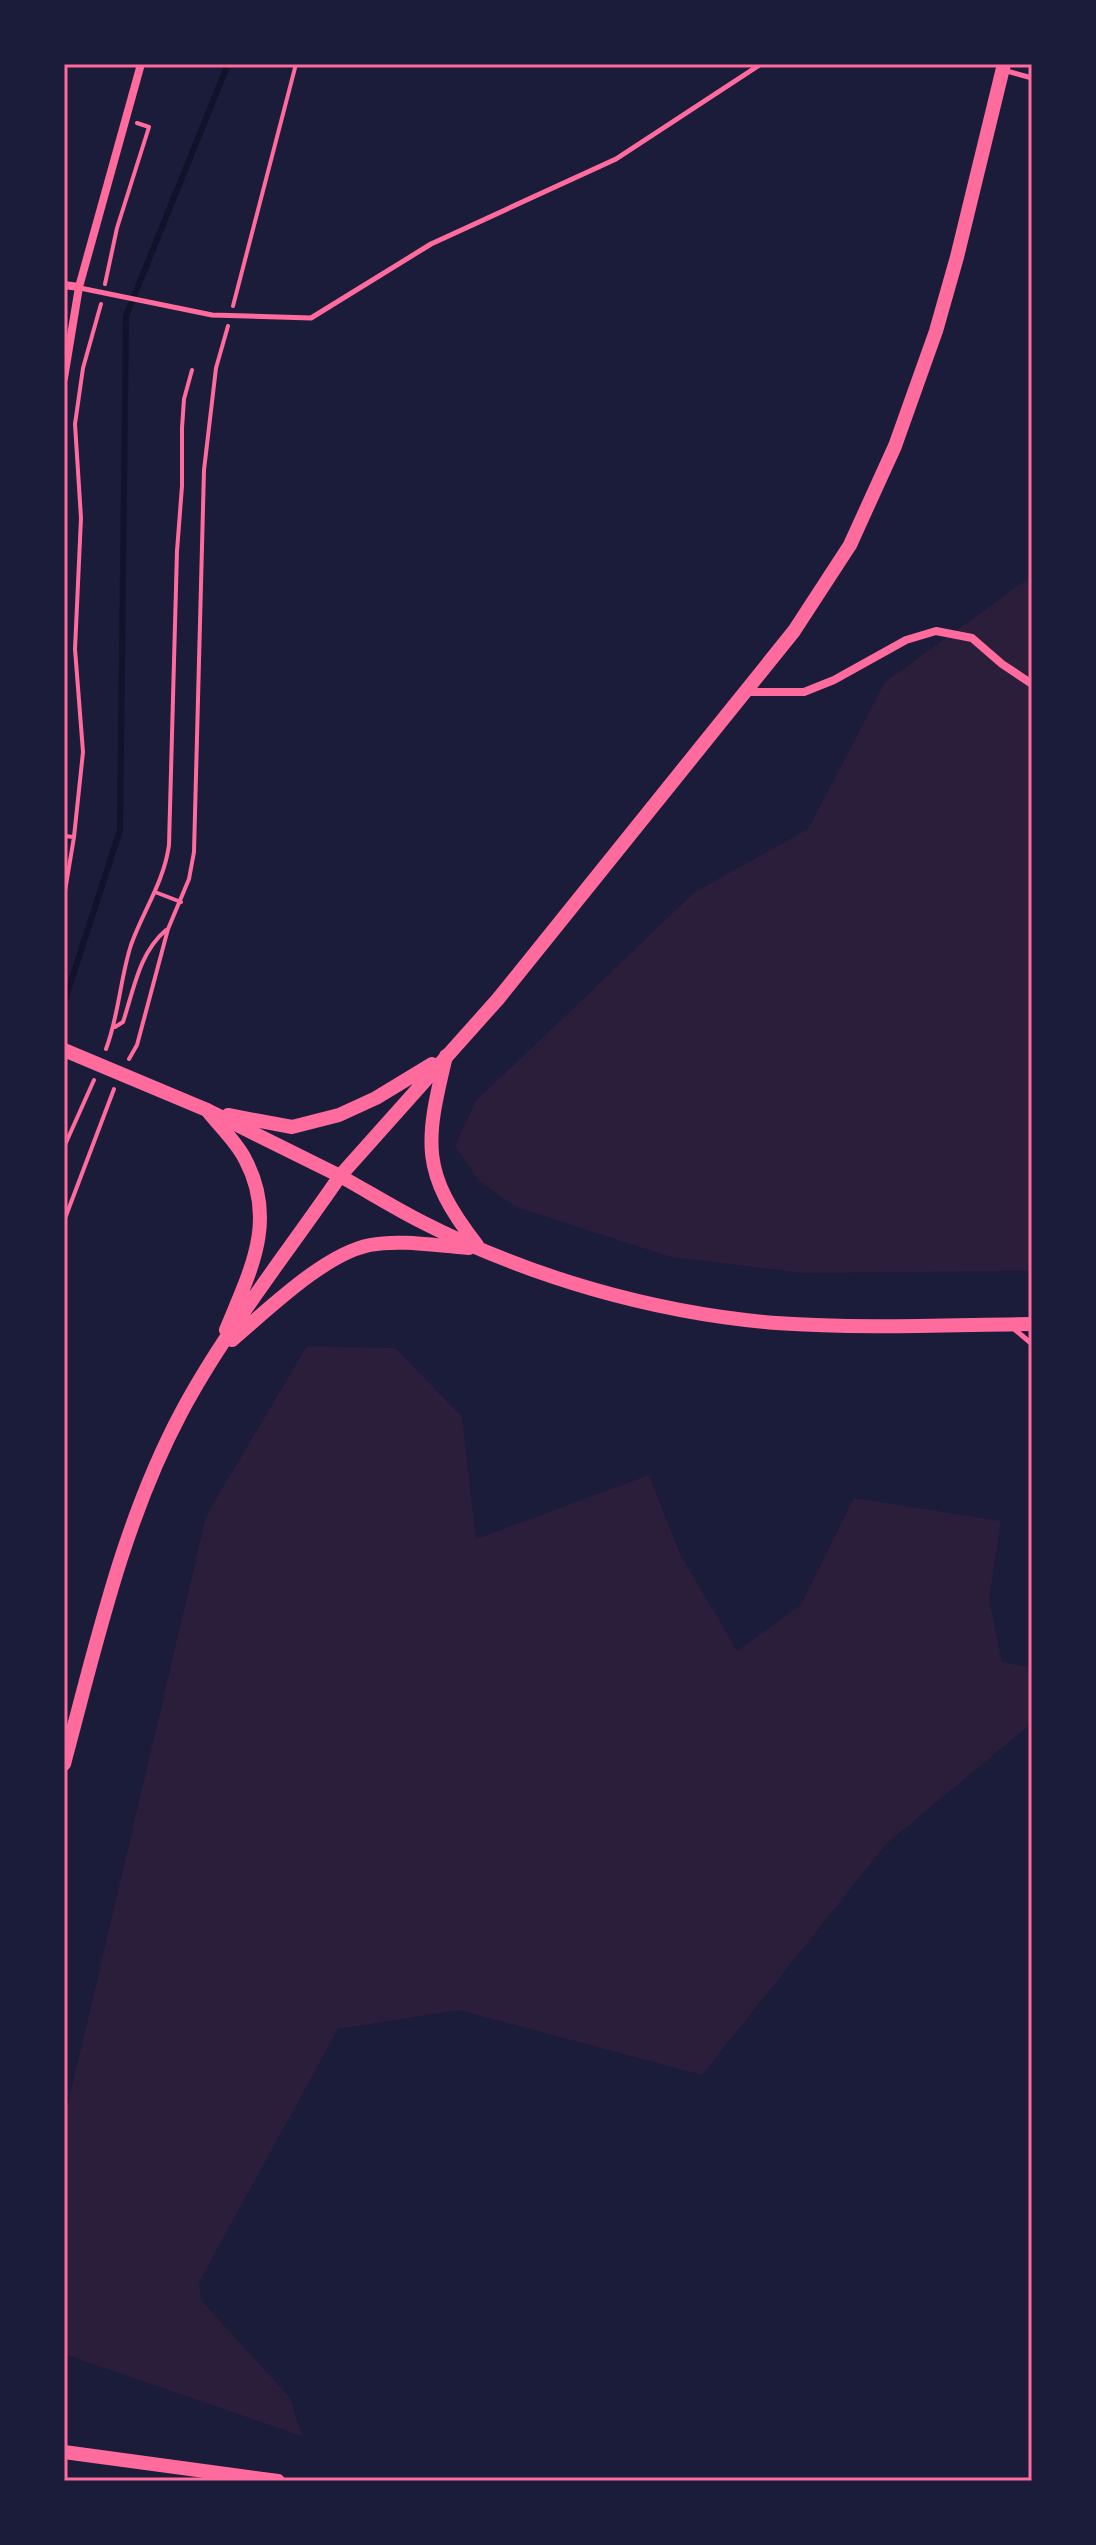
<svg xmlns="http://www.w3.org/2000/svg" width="1096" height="2545" viewBox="0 0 1096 2545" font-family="Poppins,sans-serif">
  <rect width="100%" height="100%" fill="#1b1b3a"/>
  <path fill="#2a1e3b" d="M1032,576v695l-229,2 -132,-16 -155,-50 -37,-26 -24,-35 21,-45 219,-209 113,-63 77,-147z
    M307,1346l88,2 67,69 14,122 173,-64 31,79 57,97 64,-46 53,-107 147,23 -12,78 13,63 30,6v55l-146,121 -184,231 -243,-65 -121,19 -139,253 2,18 89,98 12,38 -238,-82v-233l142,-605z"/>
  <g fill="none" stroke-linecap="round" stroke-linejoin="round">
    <path stroke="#12122b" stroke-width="6" d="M64,1003l56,-173 6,-514 102,-252"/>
    <path stroke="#ff6b9d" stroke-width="4" d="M105,284l12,-56 32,-101 -12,-4
      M233,306l63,-242
      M64,836l10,1
      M155,892l26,10
      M64,897l10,-60 9,-85 -8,-103 6,-131 -6,-94 8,-56 18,-64
      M115,1027l8,-5c11,-33 16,-69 43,-92
      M106,1049c13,-34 14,-70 25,-104 12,-34 33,-63 38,-100l8,-294 5,-65v-58l2,-29 8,-29
      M129,1059l8,-14 31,-116 21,-50 5,-27 10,-382 12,-102 12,-42
      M64,1147l30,-67
      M64,1221l50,-132"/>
    <path stroke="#ff6b9d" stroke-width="5" d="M1003,70l29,8
      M80,288l132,27 99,3 120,-74 185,-85 145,-95
      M1013,1328l19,16"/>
    <path stroke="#ff6b9d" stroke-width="8" d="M64,285l15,2
      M64,378l15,-91 62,-223
      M746,692h58l30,-12 72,-40 30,-9 36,7 30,26 30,20"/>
    <path stroke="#ff6b9d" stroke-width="14" d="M64,1050l143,60 133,66 158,-177 296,-368 56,-86 45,-99 41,-115 21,-74 47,-193
      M228,1115l64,12 47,-12 37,-17 56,-34
      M64,2452l214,29"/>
    <path stroke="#ff6b9d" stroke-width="14" d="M446,1056c-21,87 -26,116 31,189
      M207,1110c12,16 29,31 38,49 33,62 5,112 -19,171
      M232,1340c36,-30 92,-86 138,-95 31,-6 67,1 99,3
      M64,1764c32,-119 59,-242 117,-351 43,-81 107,-161 159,-237 27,15 53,31 80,45 109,56 234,92 356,102 85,6 171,2 256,1"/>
  </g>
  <rect width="1096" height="2545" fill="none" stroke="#1b1b3a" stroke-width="132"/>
  <rect x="66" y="66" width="964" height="2413" fill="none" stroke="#ff6b9d" stroke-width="3"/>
</svg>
